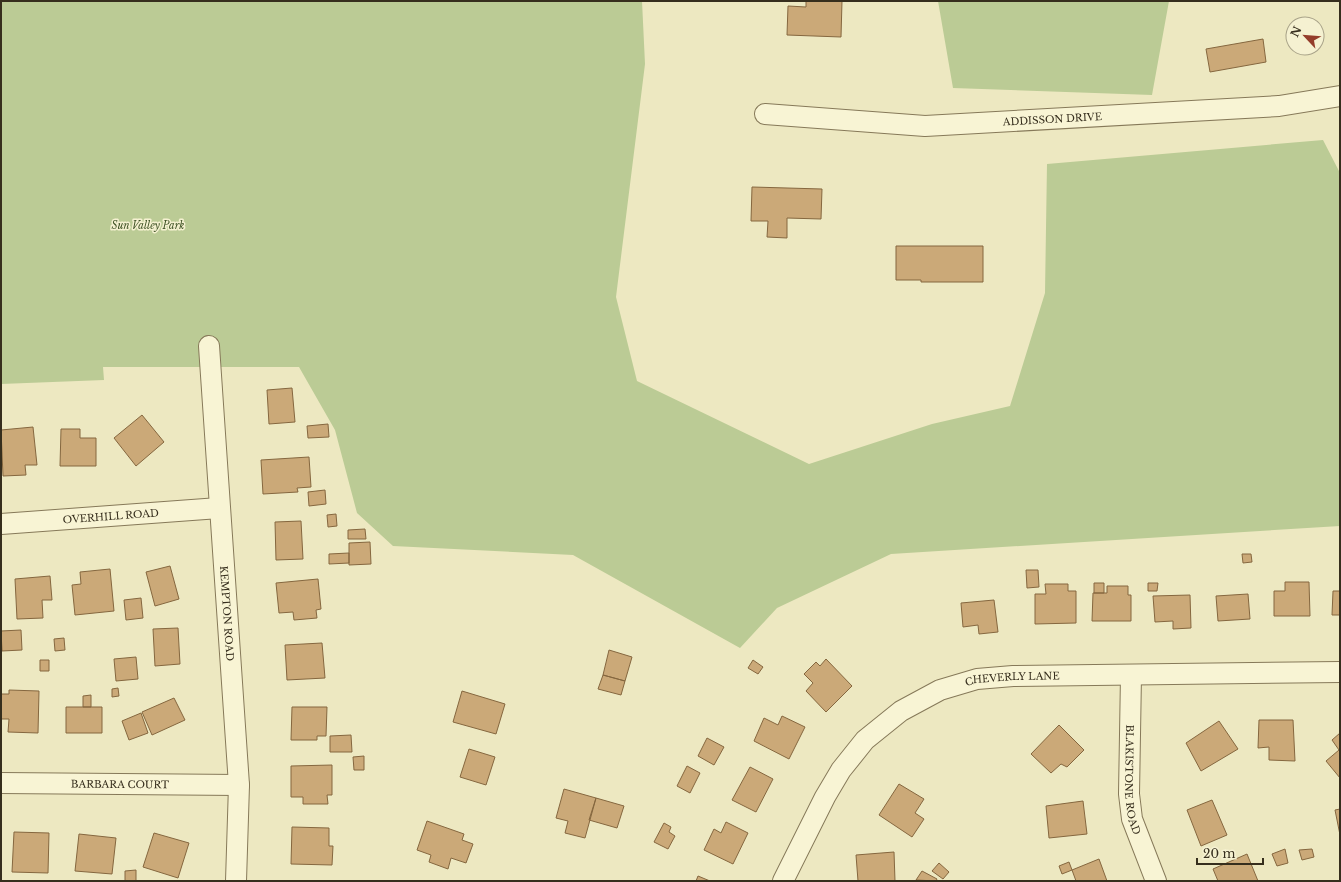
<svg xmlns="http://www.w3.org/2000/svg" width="1341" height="882" viewBox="0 0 1341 882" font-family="'Libre Baskerville',serif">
  <rect width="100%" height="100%" fill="#ede8c1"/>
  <path fill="#bbcb95" d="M1,1h641l3,63 -29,233 21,84 172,83 123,-40 78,-18 35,-113 2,-129 276,-24 17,33v353l-449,28 -114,54 -37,40 -167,-93 -180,-9 -36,-33 -22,-83 -36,-63h-196l1,13 -103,4z
    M938,1h231l-17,94 -199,-7z"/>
  <path fill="#cba978" stroke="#85673f" d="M806,1h36l-1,36 -54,-2 1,-29 18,1z
    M1263,39l3,23 -56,10 -4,-23z
    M752,187l70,2 -1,30 -34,-1v20l-20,-1 1,-16h-17z
    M896,246h87v36h-62v-2h-25z
    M292,388l3,34 -26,2 -2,-34z
    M142,415l22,27 -28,24 -22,-28z
    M328,424l1,13 -21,1 -1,-12z
    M33,427l4,38h-12l1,10 -23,1 -2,-46z
    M61,429h19v9h16v28h-36z
    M309,457l2,30 -14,1 1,4 -35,2 -2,-34z
    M325,490l1,14 -17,2 -1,-14z
    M336,514l1,12 -9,1 -1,-12z
    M301,521l2,38 -27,1 -1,-38z
    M365,529l1,10h-18v-9z
    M370,542l1,22 -22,1v-22z
    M349,553v10l-20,1v-10z
    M1242,554h9l1,8 -9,1z
    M170,566l9,33 -24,7 -9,-34z
    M110,569l4,42 -39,4 -3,-30 9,-1 -1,-12z
    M1026,570h12l1,17 -12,1z
    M50,576l2,24h-10l1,18 -26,1 -2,-40z
    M318,579l3,30 -5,1 1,8 -23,2 -1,-8 -14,1 -3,-30z
    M1285,582h24l1,34h-36v-25h11z
    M1094,583h10v10h-10z
    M1148,583h10l-1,8h-9z
    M1045,584h23v7h8v32l-41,1v-30h11z
    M1107,586h21v9h3v26h-39l1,-28h14z
    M1333,591h7v24h-8z
    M1248,594l2,25 -32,2 -2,-25z
    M1190,595l1,33 -18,1v-8l-18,1 -2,-26z
    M141,598l2,20 -17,2 -2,-20z
    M994,600l4,32 -19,2 -1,-9 -15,2 -2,-24z
    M178,628l2,36 -25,2 -2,-37z
    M21,630l1,20 -20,1 -1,-20z
    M64,638l1,12 -10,1 -1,-12z
    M322,643l3,35 -38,2 -2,-35z
    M609,650l23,7 -7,24 -22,-6z
    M136,657l2,22 -22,2 -2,-22z
    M826,659l26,27 -26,26 -20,-21 7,-8 -9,-9 12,-12 4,4z
    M40,660h9v11h-9z
    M753,660l10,7 -5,7 -10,-6z
    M603,675l22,6 -4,14 -23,-6z
    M118,688l1,8 -7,1v-8z
    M9,690l30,1 -1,42 -30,-1 1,-13h-8v-25h8z
    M462,691l43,13 -9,30 -43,-12z
    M91,695v12h-8v-11z
    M174,698l11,22 -33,15 -10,-23z
    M66,707h36v26h-36z
    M292,707h35l-1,29h-9v4h-26z
    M141,713l7,20 -19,7 -7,-19z
    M782,716l23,11 -16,32 -35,-18 10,-23 14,7z
    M1259,720h34l2,41 -26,-1v-13l-11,1z
    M1219,721l19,28 -37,22 -15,-28z
    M1059,725l25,25 -17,17 -6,-3 -10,9 -20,-19z
    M1340,733v45l-14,-17 13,-11 -7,-10z
    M351,735l1,17h-22v-16z
    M707,738l17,9 -10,18 -16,-9z
    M469,749l26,8 -9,28 -26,-8z
    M364,756v14h-10l-1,-13z
    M332,765v30h-5l1,9h-25v-7h-12v-31z
    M687,766l13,7 -10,20 -13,-7z
    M750,767l23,12 -17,33 -24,-12z
    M899,784l25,15 -9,14 9,6 -12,18 -33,-22z
    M564,789l32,9 -11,40 -20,-5 3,-12 -12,-3z
    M596,798l28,8 -7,22 -28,-8z
    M1212,800l15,35 -26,11 -14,-36z
    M1083,801l4,33 -38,4 -3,-32z
    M1340,809v26l-5,-25z
    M427,821l37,13 -2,6 11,4 -7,19 -15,-5 -3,11 -19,-7 2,-7 -14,-5z
    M726,822l22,11 -15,31 -29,-14 10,-21 7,4z
    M664,823l7,4 -2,5 6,4 -7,13 -14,-7z
    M292,827l37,1v18h4l-1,19 -41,-1z
    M14,832l35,1 -1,40 -36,-1z
    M154,833l35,10 -11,35 -35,-11z
    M79,834l37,4 -4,36 -37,-3z
    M1285,849l3,14 -11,3 -5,-12z
    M1312,849l2,8 -12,3 -3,-10z
    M894,852l1,29h-37l-2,-26z
    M1247,854l11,27h-40l-5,-12z
    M1099,859l8,22h-31l-4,-11z
    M1069,862l3,8 -10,4 -3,-8z
    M939,863l10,9 -6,7 -11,-8z
    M136,870v11h-11v-10z
    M922,871l15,8 -1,2 -20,-1z
    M698,876l12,5h-14z"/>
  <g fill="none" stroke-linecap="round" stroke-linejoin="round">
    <defs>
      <g id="street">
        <path id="s1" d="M765,114l160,12 354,-20 61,-10"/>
        <path id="s2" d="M209,346l30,439 -3,96"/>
        <path id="s3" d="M1,524l218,-16"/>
        <path id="s4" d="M1131,675l-2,119 3,25 24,62"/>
        <path id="s5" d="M1,783l238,2"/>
        <path id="s6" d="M783,881l42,-84 16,-27 24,-30 36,-29 39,-21 37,-11 36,-3 327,-4"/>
      </g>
    </defs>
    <use href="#street" stroke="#867959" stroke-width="22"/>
    <use href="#street" stroke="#f8f4d4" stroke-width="20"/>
  </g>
  <g text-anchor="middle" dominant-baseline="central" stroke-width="3" stroke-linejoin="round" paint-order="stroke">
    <g font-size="10" fill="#362e1d" stroke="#f5f1d1">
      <text stroke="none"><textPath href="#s1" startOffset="288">ADDISSON DRIVE</textPath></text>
      <text stroke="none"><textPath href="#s3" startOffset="110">OVERHILL ROAD</textPath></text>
      <text stroke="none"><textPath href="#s2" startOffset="268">KEMPTON ROAD</textPath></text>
      <text stroke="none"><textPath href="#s6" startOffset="328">CHEVERLY LANE</textPath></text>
      <text stroke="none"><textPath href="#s4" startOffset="105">BLAKISTONE ROAD</textPath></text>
      <text stroke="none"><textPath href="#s5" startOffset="119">BARBARA COURT</textPath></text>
    </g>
    <g font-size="10" font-style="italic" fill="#3e5224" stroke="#f5f1d1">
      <text x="148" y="225">Sun Valley Park</text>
    </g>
  </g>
  <rect width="1341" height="882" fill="none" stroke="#362e1d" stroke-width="4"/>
  <g transform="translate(1305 36) rotate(296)"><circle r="19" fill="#f5f1d1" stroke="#a9a389"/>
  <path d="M0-3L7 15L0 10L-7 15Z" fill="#943d2a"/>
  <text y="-6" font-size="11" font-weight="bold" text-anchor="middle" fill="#362e1d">N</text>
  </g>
  <path d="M1197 858v6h66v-6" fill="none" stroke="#362e1d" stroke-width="2"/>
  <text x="1203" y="858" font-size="12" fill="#362e1d" stroke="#f5f1d1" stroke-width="3" paint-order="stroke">20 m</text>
</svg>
